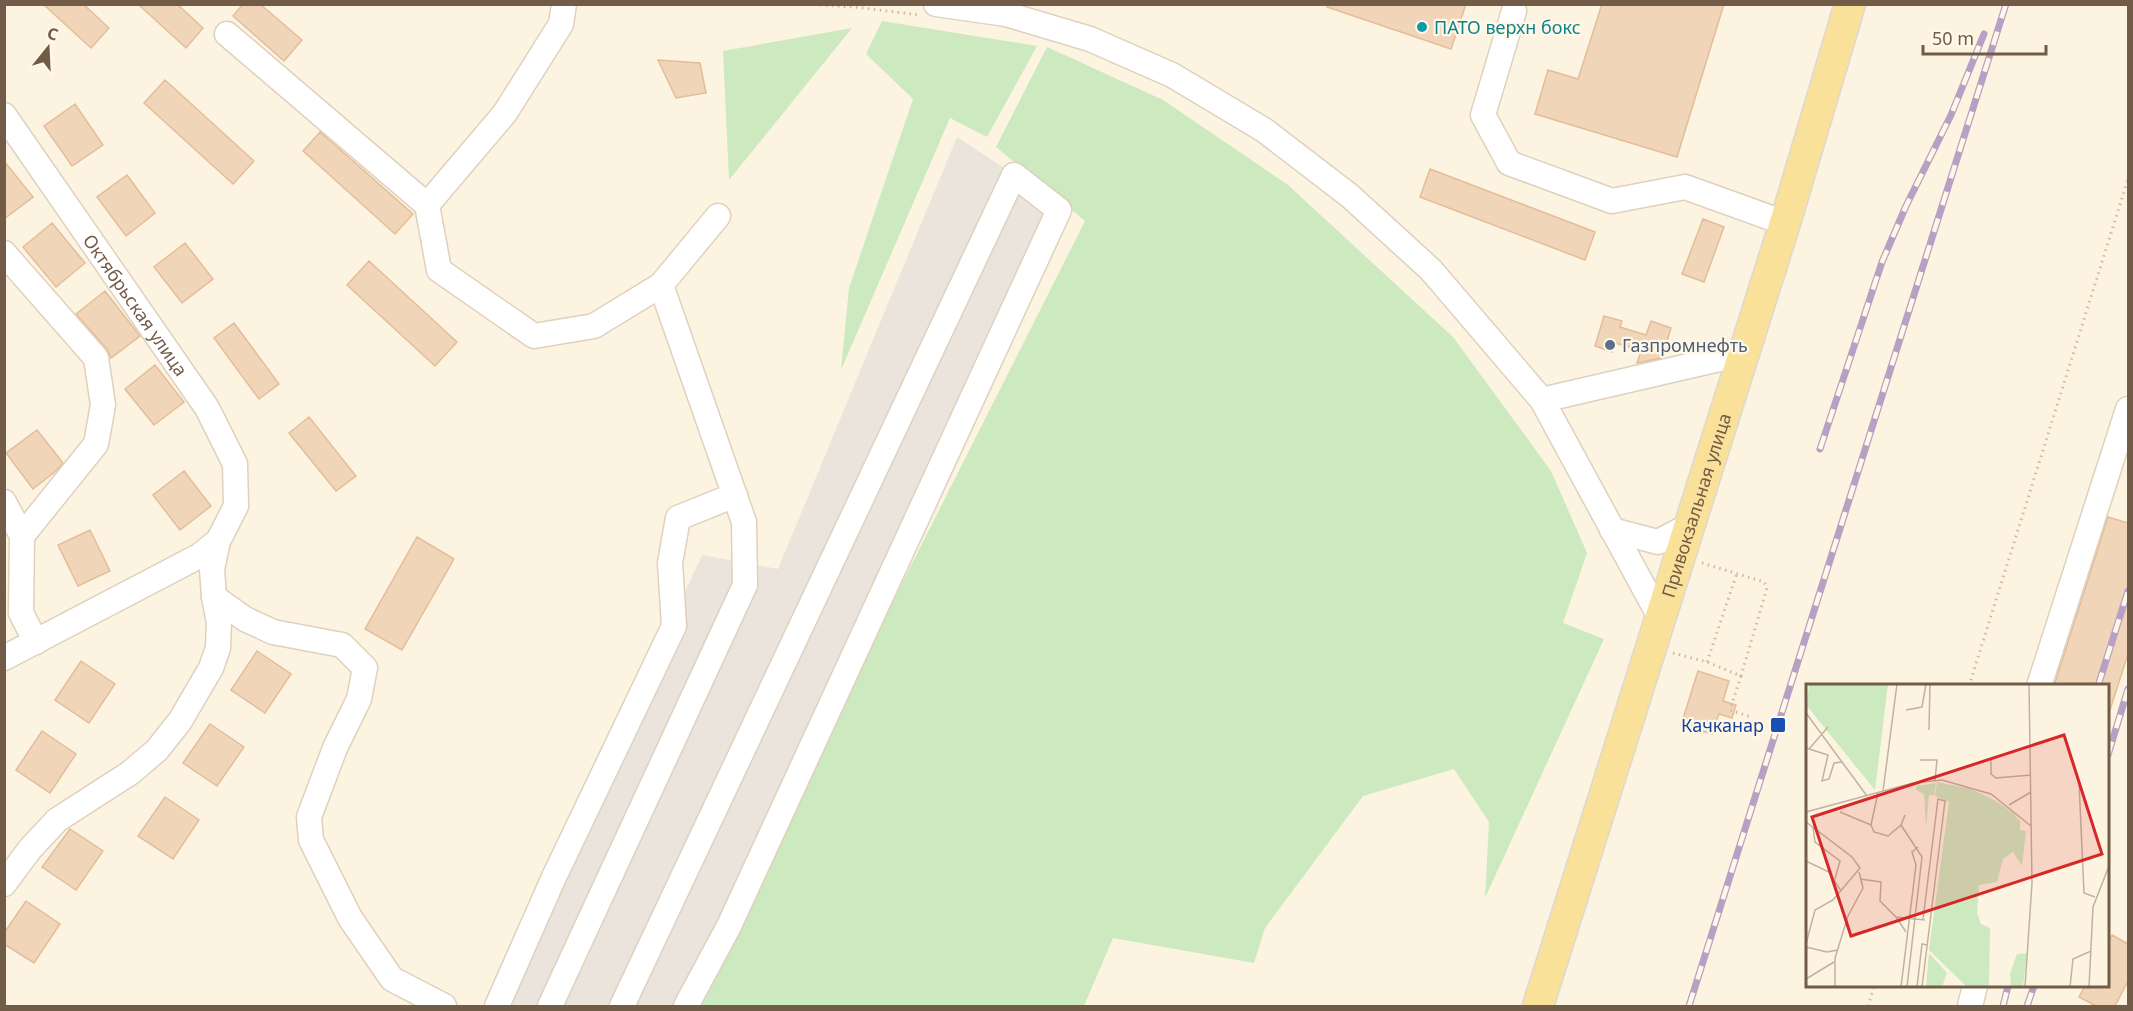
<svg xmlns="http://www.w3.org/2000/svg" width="2133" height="1011" viewBox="0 0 2133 1011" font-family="'Noto Sans',sans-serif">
  <rect width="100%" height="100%" fill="#fcf4e1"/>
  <path fill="#eae4dc" d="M957,137l97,64 -372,805h-188l208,-451 76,14z"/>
  <path fill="#cce9c0" d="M882,21l155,25 -50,91 -37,-19 -109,252 8,-82 64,-189 -47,-45z
    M852,28l-123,152 -6,-129z
    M1047,47l116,53 125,85 165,152 98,134 36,82 -24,70 41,16 -119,259 4,-76 -35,-53 -91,27 -98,132 -11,35 -141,-25 -29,68h-390l35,-80 356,-705 -89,-74z"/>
  <path fill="#f1d5b9" stroke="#e3bd99" stroke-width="1.5" d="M43,4h40l26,24 -18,20z
    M138,4h39l26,24 -17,20z
    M243,4h17l42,36 -18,21 -51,-45z
    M1327,4h139l-15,45 -124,-42z
    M1602,4h122l-47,153 -142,-43 13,-44 30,9z
    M658,60l42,3 6,30 -30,5z
    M165,80l89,81 -21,23 -89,-81z
    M75,104l28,41 -31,21 -28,-40z
    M320,132l93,82 -18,20 -92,-83z
    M4,161l29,36 -29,22z
    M1430,169l165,63 -10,28 -165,-63z
    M127,175l28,38 -29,23 -29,-39z
    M1703,219l21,8 -20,55 -22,-8z
    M52,223l33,40 -29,24 -33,-40z
    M185,243l28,36 -31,24 -28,-36z
    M369,261l88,81 -22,24 -88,-81z
    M105,291l35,45 -29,22 -4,-9 -31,-35z
    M1604,316l18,5 -2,6 26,8 5,-14 20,7 -9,30 -25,5 4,-12 -26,-8 -3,9 -17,-6z
    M234,323l45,61 -20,15 -45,-61z
    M155,365l29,37 -30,23 -29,-36z
    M309,417l47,59 -20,15 -47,-58z
    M37,430l26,33 -7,8 -23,18 -27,-36z
    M184,471l27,35 -31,24 -27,-35z
    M2108,517l20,6v131l-18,56h-2v-24h-54z
    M90,530l20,41 -32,15 -20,-41z
    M417,537l37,22 -52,91 -37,-21z
    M257,651l34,23 -26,39 -34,-23z
    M81,661l34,23 -26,39 -34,-23z
    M1698,671l31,10 -6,20 13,4 -4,13 -13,-4 -7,20 -31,-9z
    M210,724l34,23 -27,39 -34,-23z
    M42,731l34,23 -26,39 -34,-23z
    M165,797l34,23 -26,39 -35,-23z
    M70,829l33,22 -27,39 -34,-23z
    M26,901l34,23 -26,39 -30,-19v-11z
    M2112,935l16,9v37l-13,25h-19l-17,-9 6,-11h23v-42z"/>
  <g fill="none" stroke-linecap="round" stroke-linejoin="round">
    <defs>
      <g id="minor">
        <path d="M936,4l70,10 84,25 82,36 92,55 86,66 81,74 111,130 119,219"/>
        <path d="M1514,11l-31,104 26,48 103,38 73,-14 100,36"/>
        <path d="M227,34l200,171 78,-92 56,-89 3,-20"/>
        <path id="s1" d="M4,115l203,293 28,56 1,42 -18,35 -19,15 -195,102"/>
        <path d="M427,205l12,65 95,66 60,-10 67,-41 57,-69"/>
        <path d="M4,253l92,105 7,47 -7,39 -74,92"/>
        <path d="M1542,400l203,-47"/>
        <path d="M4,502l18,34 -1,77 15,29"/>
        <path d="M1612,530l46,12 34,-18"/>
        <path d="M214,597l31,22 28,13 69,13 23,23 -6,31 -24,49 -26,69 2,23 39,78 42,61 52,27"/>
        <path d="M2039,686l89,-277"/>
        <path d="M4,884l26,-35 27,-29 73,-47 27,-23 23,-29 31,-53 7,-20 1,-25 -5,-26 -2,-28 6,-28"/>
        <path d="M497,1006l57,-129 120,-251 -4,-63 8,-45 57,-23"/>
        <path d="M550,1006l195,-421 -1,-63 -83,-237"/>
        <path d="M622,1006l392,-831 45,35 -330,716 -43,80"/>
        <path d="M1970,1006l5,-20"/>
      </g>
      <g id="major">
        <path id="s2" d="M1538,1006l247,-783 65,-219"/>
      </g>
    </defs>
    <use href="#minor" stroke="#dfd1bd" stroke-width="27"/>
    <use href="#major" stroke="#ddd8d3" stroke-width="33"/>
    <path stroke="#d5b89c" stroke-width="3" stroke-dasharray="1.5 4.5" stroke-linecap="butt" d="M802,4l52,3 66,8
      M1702,563l62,19 3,6 -26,88
      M1673,653l34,9 34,14 -11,34 21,7
      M1707,662l30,-89
      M1969,686l159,-507
      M1868,1006l6,-20"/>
    <use href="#minor" stroke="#fff" stroke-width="24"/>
    <use href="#major" stroke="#fae199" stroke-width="30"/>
    <defs>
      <path id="rail" d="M1820,449l62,-187 24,-56 45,-91 33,-81
        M2098,686l30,-95
        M2108,755l20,-66
        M1689,1006l317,-1002
        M2003,1006l5,-20
        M2027,1006l7,-20"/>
    </defs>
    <use href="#rail" stroke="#b7a0c4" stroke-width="7"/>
    <use href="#rail" stroke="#fff8e6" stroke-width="4.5" stroke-dasharray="14" stroke-linecap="butt"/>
  </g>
  <circle fill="#0f9aa8" stroke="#fff8e6" stroke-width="2" cx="1422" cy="27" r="6"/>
  <circle fill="#5c6f8a" stroke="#fff8e6" stroke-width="2" cx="1610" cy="345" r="6"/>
  <rect fill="#1a4fb4" stroke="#fff8e6" stroke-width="2" x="1770" y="717" width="16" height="16" rx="3"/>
  <g text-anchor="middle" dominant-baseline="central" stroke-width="4.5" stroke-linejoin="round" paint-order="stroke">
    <g font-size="18" fill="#0d838f" stroke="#fff8e6" text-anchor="start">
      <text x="1434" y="27">ПАТО верхн бокс</text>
    </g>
    <g font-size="18" fill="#725c48" stroke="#fff8e6">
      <text stroke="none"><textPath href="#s1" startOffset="231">Октябрьская улица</textPath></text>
      <text stroke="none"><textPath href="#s2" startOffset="525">Привокзальная улица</textPath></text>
    </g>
    <g font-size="18" fill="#4e5e75" stroke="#fff8e6" text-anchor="start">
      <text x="1622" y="345">Газпромнефть</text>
    </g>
    <g font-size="18" fill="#164399" stroke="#fff8e6" text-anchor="end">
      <text x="1764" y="725">Качканар</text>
    </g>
  </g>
  <g transform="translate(1806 684)">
    <rect width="303" height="303" fill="#fcf4e1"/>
    <path d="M3,0h79l-13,106 -68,-84zM131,98l34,7 25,12 17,12 7,8v9l6,1 -4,35 -9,-14 -10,7 -6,23 -18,3 -2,28 4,11 9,4 -1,59h-22l-38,-37 20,-148 -14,-6zM130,99l-2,12h-5l-3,33 -2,-34 -8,-4 1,-4zM123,269l18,20 -5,14h-16zM221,269l-4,34h-12l-1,-13 7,-20z" fill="#cce9c0"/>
    <path fill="none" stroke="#c1b29f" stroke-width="1.5" d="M100,26l16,-3 4,-23M0,29l61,83M123,46l1,-46M0,64l22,7 -6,26 7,-2 5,-16 8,-1M3,65l19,-22M114,76h17l-2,20M185,76v14l5,4 35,-3M273,98l5,111 11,4M77,107l14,-107M203,121l22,-13M0,128l107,-29 29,-3 49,14 40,32M34,128l31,13 7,-32M0,138l46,35 8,11 -27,32 -18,10 -9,34M65,141l3,7 14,4 13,-11 4,-10M95,141l21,32 -15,130M7,143l2,15 25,19 -5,18M0,177l23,11 12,19M54,195l21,3 -1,19 16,16 29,3M90,233l10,15M0,263l21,5 11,-2M0,295l28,-17M29,303v-29l13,-42 15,-28 -4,-16M95,303l15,-122 -4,-13 6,-5M111,303l5,-43 5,1M116,303l23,-186 -7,-2 -15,120M219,303l7,-104 -3,-199M264,303l3,-28 18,-8M283,303l4,-80 16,-41"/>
    <path fill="#d62828" fill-opacity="0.15" stroke="#d62828" stroke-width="3" d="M258,51l38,119 -251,82 -39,-119z"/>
    <rect width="303" height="303" fill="none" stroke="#725c48" stroke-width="3"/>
  </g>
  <rect width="2133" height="1011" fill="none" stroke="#725c48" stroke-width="12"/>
  <g transform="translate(48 48) rotate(18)" stroke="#fff8e6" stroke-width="4.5" paint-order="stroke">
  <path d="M0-4.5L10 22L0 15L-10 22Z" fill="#725c48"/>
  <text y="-9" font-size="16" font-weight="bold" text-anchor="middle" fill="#725c48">С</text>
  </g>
  <path d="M1923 45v9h123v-9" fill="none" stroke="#725c48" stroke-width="3"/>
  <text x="1932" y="45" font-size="18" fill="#725c48" stroke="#fff8e6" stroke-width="4.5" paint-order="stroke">50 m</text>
</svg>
